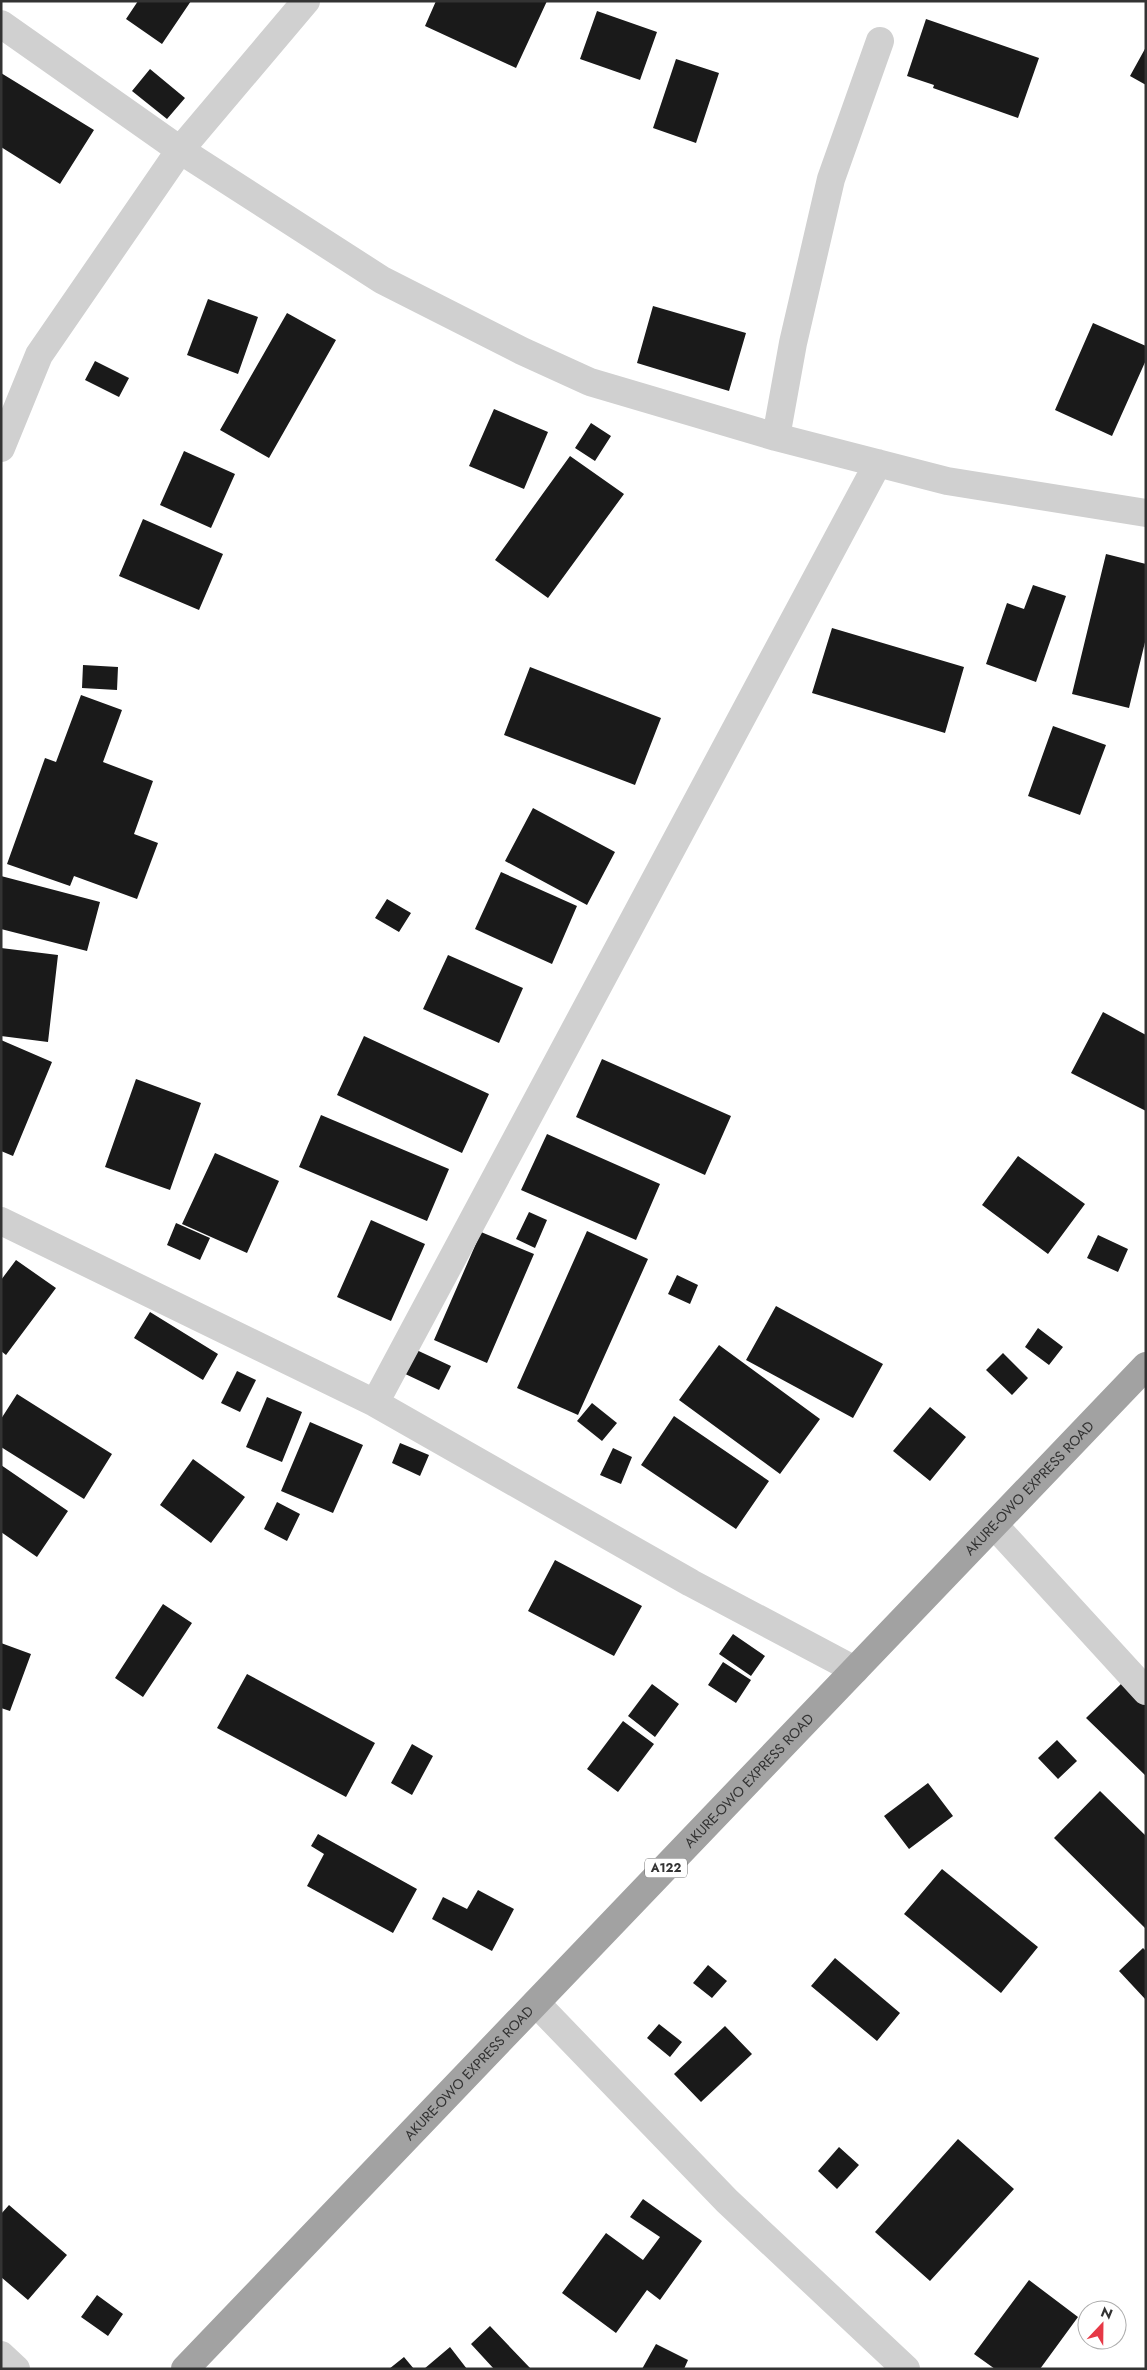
<svg xmlns="http://www.w3.org/2000/svg" width="1147" height="2370" viewBox="0 0 1147 2370" font-family="Jost,sans-serif">
  <rect width="100%" height="100%" fill="#fff"/>
  <path fill="#1a1a1a" d="M138,1h53l-29,43 -36,-25z
    M436,1h111l-31,67 -91,-42z
    M597,11l60,21 -17,48 -60,-21z
    M926,19l113,39 -21,60 -85,-30 1,-3 -27,-9z
    M1146,47v38l-16,-9z
    M676,59l43,14 -23,70 -43,-15z
    M150,69l35,29 -18,21 -35,-28z
    M1,73l93,57 -34,54 -59,-37z
    M208,299l50,18 -20,57 -51,-19z
    M653,306l93,27 -17,58 -92,-28z
    M287,313l49,27 -67,118 -49,-28z
    M1093,323l53,23v14l-34,76 -57,-26z
    M95,361l34,17 -10,19 -34,-17z
    M494,409l54,23 -24,57 -55,-23z
    M591,423l20,13 -16,25 -20,-13z
    M184,451l51,23 -24,54 -51,-23z
    M570,456l54,38 -76,104 -53,-38z
    M143,519l80,35 -24,56 -80,-34z
    M1106,554l40,10v74l-17,70 -57,-14z
    M1033,585l33,11 -30,86 -50,-18 21,-61 17,6z
    M832,628l132,39 -19,66 -133,-40z
    M83,665l35,2 -1,23 -35,-2z
    M530,667l131,51 -26,67 -131,-50z
    M81,695l41,15 -19,52 50,19 -19,53 24,9 -21,56 -63,-23 -4,10 -63,-22 38,-106 11,4z
    M1053,726l53,19 -26,70 -52,-19z
    M533,808l82,44 -28,53 -82,-44z
    M501,872l76,34 -25,58 -77,-35z
    M1,876l99,26 -13,49 -86,-22z
    M387,899l24,14 -12,19 -24,-14z
    M1,948l57,7 -10,87 -47,-6z
    M448,955l75,33 -24,55 -76,-34z
    M1103,1012l43,23v76l-75,-38z
    M364,1036l125,58 -27,59 -125,-58z
    M1,1040l51,22 -39,94 -12,-5z
    M602,1059l129,57 -26,59 -129,-58z
    M136,1079l65,24 -31,87 -65,-23z
    M321,1115l128,54 -22,52 -128,-54z
    M547,1134l113,50 -24,56 -115,-50z
    M215,1153l64,28 -32,72 -65,-29z
    M1018,1156l67,48 -37,50 -66,-49z
    M529,1212l18,8 -12,28 -19,-9z
    M371,1220l54,24 -34,77 -54,-24z
    M176,1223l34,15 -10,22 -33,-15z
    M587,1231l61,28 -70,156 -61,-27z
    M481,1232l53,22 -47,109 -53,-23z
    M1098,1235l30,14 -10,23 -31,-14z
    M16,1260l40,28 -50,67 -5,-4v-71z
    M677,1275l21,10 -8,19 -22,-10z
    M776,1306l107,58 -30,54 -107,-58z
    M150,1312l68,42 -15,26 -69,-42z
    M1038,1328l25,19 -14,18 -24,-18z
    M719,1345l101,74 -40,55 -101,-74z
    M410,1347l41,19 -12,24 -40,-19z
    M1003,1353l25,25 -16,17 -26,-25z
    M237,1371l19,9 -16,32 -19,-9z
    M17,1394l95,60 -28,45 -83,-52v-28z
    M267,1397l35,15 -20,50 -36,-15z
    M592,1403l25,20 -15,18 -25,-20z
    M930,1407l36,30 -36,44 -37,-30z
    M674,1416l95,65 -33,48 -95,-64z
    M310,1422l53,23 -30,68 -52,-22z
    M400,1443l29,12 -9,21 -28,-13z
    M613,1448l19,9 -11,27 -21,-9z
    M193,1459l52,38 -34,46 -51,-38z
    M1,1465l67,46 -31,46 -36,-25z
    M277,1502l23,12 -13,27 -23,-12z
    M555,1560l87,46 -28,50 -86,-45z
    M163,1604l29,19 -49,74 -28,-19z
    M733,1634l32,22 -14,20 -32,-22z
    M1,1643l30,11 -21,57 -9,-3z
    M723,1662l28,18 -15,23 -28,-18z
    M247,1674l128,69 -29,54 -129,-69z
    M1122,1683l24,23v70l-60,-58z
    M652,1684l27,20 -24,33 -27,-21z
    M623,1721l31,23 -36,48 -31,-23z
    M1057,1740l20,21 -19,18 -20,-21z
    M412,1744l21,12 -21,39 -21,-12z
    M928,1783l25,33 -44,33 -25,-33z
    M1100,1791l46,45v93l-92,-91z
    M318,1834l99,55 -24,44 -86,-47 17,-32 -13,-8z
    M942,1869l96,78 -37,46 -97,-79z
    M478,1890l36,19 -22,42 -60,-32 11,-22 24,12z
    M1143,1948l3,3v49l-27,-29z
    M835,1958l65,55 -23,28 -66,-55z
    M708,1965l19,16 -15,17 -19,-15z
    M659,2024l23,18 -12,15 -23,-19z
    M725,2026l27,28 -51,48 -27,-28z
    M958,2139l56,50 -84,92 -55,-49z
    M839,2147l20,18 -22,24 -19,-18z
    M643,2199l59,42 -42,59 -13,-10 -31,43 -54,-40 44,-60 37,27 17,-23 -30,-20z
    M9,2205l58,50 -39,45 -27,-23v-63z
    M1029,2280l49,37 -38,52h-45l-21,-15z
    M97,2295l26,19 -15,22 -27,-19z
    M490,2326l41,43h-37l-23,-25z
    M656,2344l32,16 -4,9h-42z
    M450,2347l17,22h-43z
    M404,2357l10,12h-25z"/>
  <g fill="none" stroke-linecap="round" stroke-linejoin="round">
    <path stroke="#d0d0d0" stroke-width="28" d="M1,24l179,126 202,130 140,71 68,31 186,55 171,44 199,32
      M776,437l17,-94 38,-164 49,-138
      M1,448l38,-93 141,-205 126,-149
      M1,1221l374,182 316,180 164,87
      M375,1403l503,-940
      M994,1525l152,166
      M536,2003l191,198 179,168
      M1,2355l15,14"/>
    <path stroke="#a2a2a2" stroke-width="28" id="s1" d="M185,2369l961,-1003"/>
  </g>
  <g text-anchor="middle" dominant-baseline="central" stroke-width="5" stroke-linejoin="round" paint-order="stroke">
    <rect fill="#fff" stroke="#707070" stroke-width="1" x="645" y="1858.5" width="42" height="19" rx="4"/>
    <g font-size="12" font-weight="bold" fill="#333">
      <text x="666" y="1868">A122</text>
    </g>
    <g font-size="14" fill="#333" stroke="#fff">
      <text stroke="none"><textPath href="#s1" startOffset="1220">AKURE-OWO EXPRESS ROAD</textPath></text>
      <text stroke="none"><textPath href="#s1" startOffset="815">AKURE-OWO EXPRESS ROAD</textPath></text>
      <text stroke="none"><textPath href="#s1" startOffset="410">AKURE-OWO EXPRESS ROAD</textPath></text>
    </g>
  </g>
  <rect width="1147" height="2370" fill="none" stroke="#333333" stroke-width="5"/>
  <g transform="translate(1102 2325) rotate(22)"><circle r="24" fill="#ffffff" stroke="#adadad"/>
  <path d="M0-4L9 19L0 12L-9 19Z" fill="#e63946"/>
  <text y="-8" font-size="14" font-weight="bold" text-anchor="middle" fill="#333333">N</text>
  </g>
</svg>
